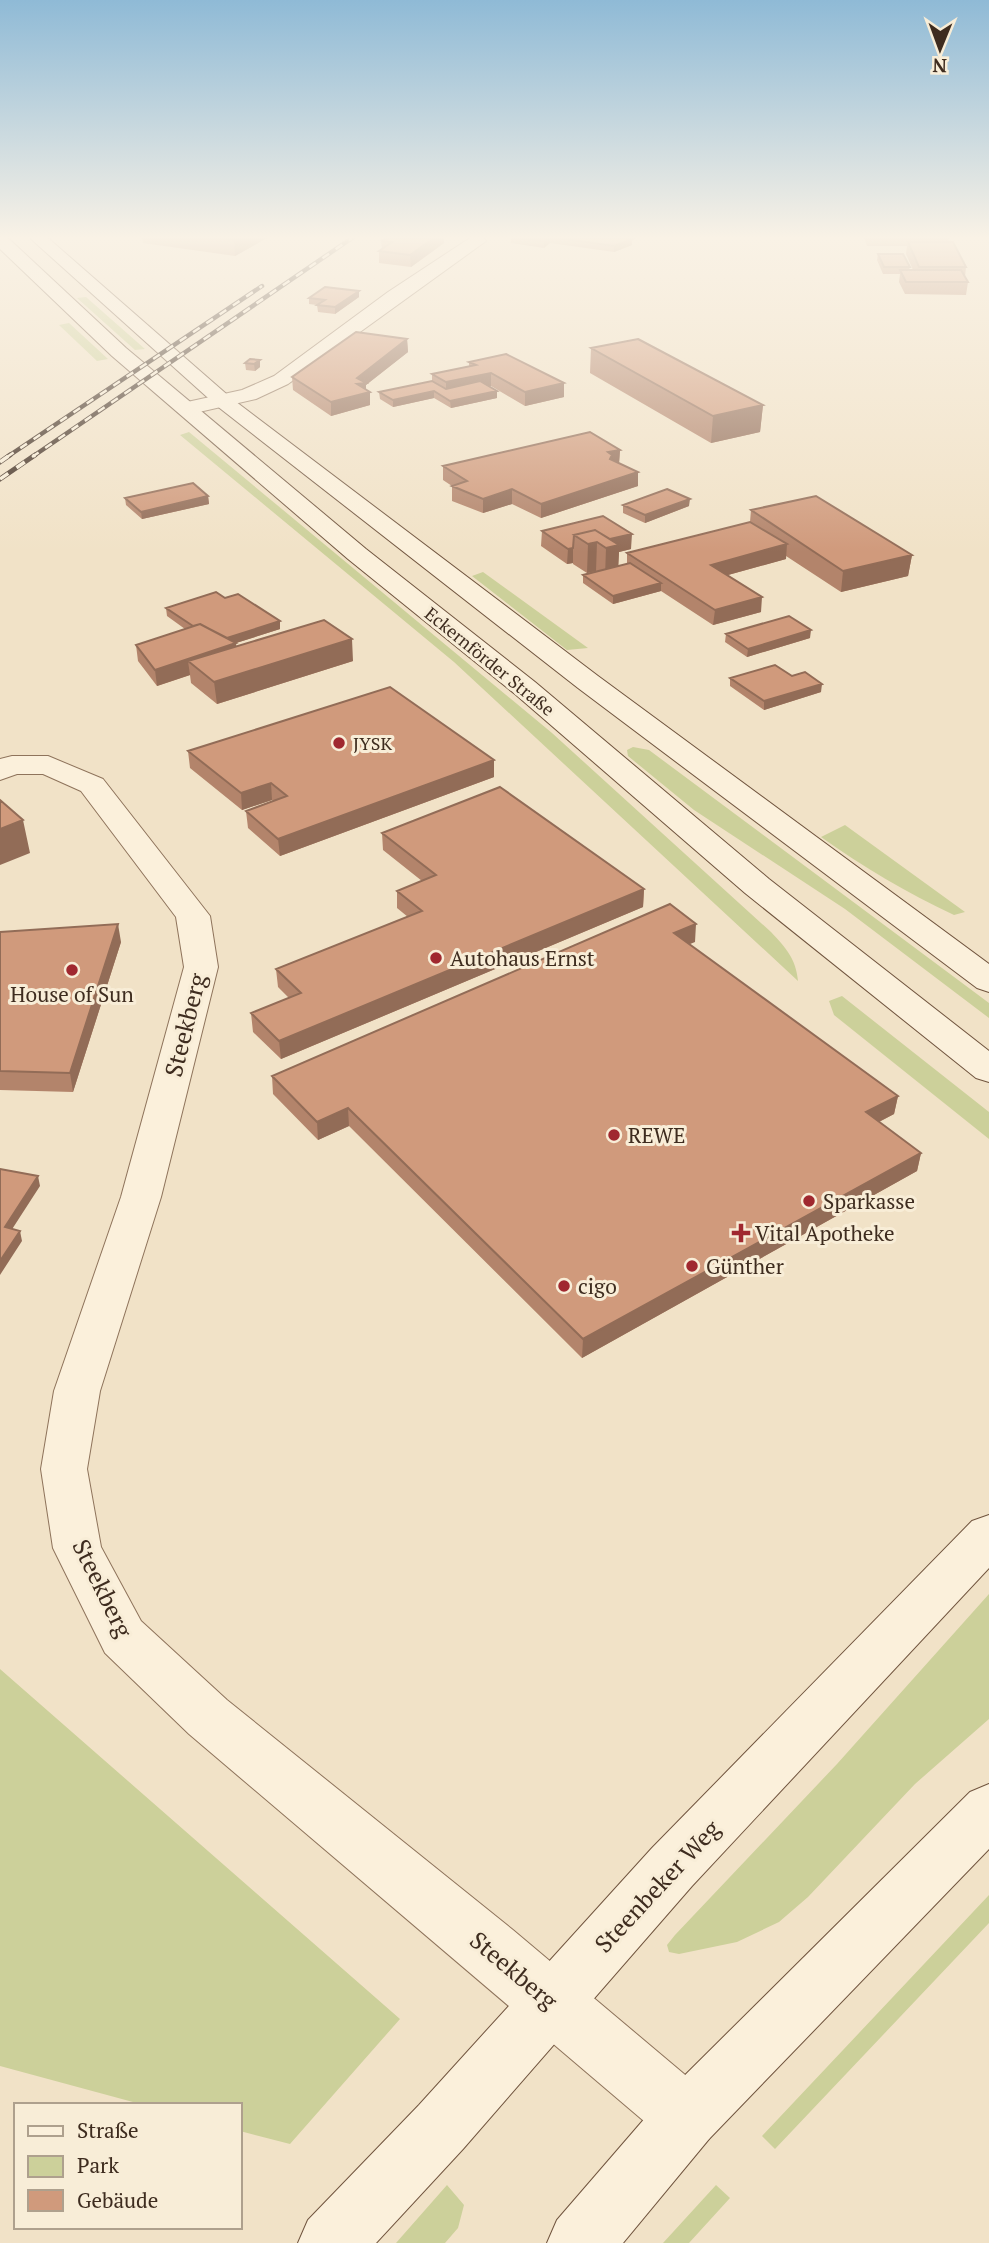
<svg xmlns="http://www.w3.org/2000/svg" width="989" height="2243" viewBox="0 0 989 2243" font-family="'PT Serif',serif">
  <rect width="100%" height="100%" fill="#f1e2c7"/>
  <path fill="#ccd09a" d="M86,297l59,52 -10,1 -58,-52z
    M69,323l39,36 -11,2 -38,-36z
    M189,432l363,301 219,199c15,16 25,27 27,49l-344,-319 -274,-227z
    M483,572l105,76 -21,2 -95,-74z
    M633,747l16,3 340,253v15l-144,-109 -151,-99 -66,-54 -1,-6z
    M845,825l120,87 -11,3c-47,-22 -91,-48 -133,-78z
    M842,996l147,116v27l-155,-124 -5,-14z
    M989,1594v125l-74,65 -107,113 -29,25 -42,20 -58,12 -10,-2 -2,-7 8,-10 162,-171z
    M0,1669l400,350 -110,125 -50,-13v-26h-96l-144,-39z
    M989,1895v28l-214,226 -13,-13z
    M447,2185l17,20 -6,23 -13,15h-49z
    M716,2185l14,13 -41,45h-26z"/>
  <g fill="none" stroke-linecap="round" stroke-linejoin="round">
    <defs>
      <path id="street" d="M470,238h13l3,3 -198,143 -32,15 -70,16 -11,-6 3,-5 64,-14 32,-14 114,-84z
        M12,756h36l55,23 107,137 8,51 -57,230 -61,194 -13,78 14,78 40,74 86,79 286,230 196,165 9,22 -9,22 -22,9 -22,-9 -476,-405 -84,-81 -52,-105 -12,-79 13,-78 67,-194 63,-230 -8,-50 -95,-126 -38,-17h-26l-17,6v-21z"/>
      <path id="secondary" d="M0,238h8l118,110 240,201 169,133 234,197 220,172v31l-13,-4 -231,-185 -230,-199 -167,-135 -236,-203 -112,-107z
        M30,238h18l183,160 367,278 391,288v28l-12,-4 -399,-300 -361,-282z
        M989,1515v53l-297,318 -229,263 -87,94h-78l10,-23 111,-115 233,-257 320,-327z
        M989,1784v65l-280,290 -86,104h-76l10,-23 108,-125 305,-303z"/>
    </defs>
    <use href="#street" stroke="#8e735b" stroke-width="2"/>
    <use href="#secondary" stroke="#70543e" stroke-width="2"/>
    <use href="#street" fill="#fbf0db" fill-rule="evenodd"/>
    <use href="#secondary" fill="#fbf0db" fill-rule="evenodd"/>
    <defs>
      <path id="rail-far1" d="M7,457l255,-171
        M32,457l320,-219"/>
      <path id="rail" d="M0,462l10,-7
        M0,479l35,-24"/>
    </defs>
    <use href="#rail-far1" stroke="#3e2c1f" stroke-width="4.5"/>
    <use href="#rail" stroke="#3e2c1f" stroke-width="5"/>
    <use href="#rail-far1" stroke="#f8edd7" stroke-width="2.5" stroke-dasharray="8" stroke-linecap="butt"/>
    <use href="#rail" stroke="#f8edd7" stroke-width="3.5" stroke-dasharray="10" stroke-linecap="butt"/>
  </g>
  <path fill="#b3846b" d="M142,238h125l-32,18 -92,-13z
    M388,238h56v5l-33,24 -32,-4v-12l3,-2 -1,-8z
    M511,238h117l4,7 -18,7 -64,-9 -6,5 -33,-5z
    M864,238h85l-1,4 18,25 -1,10 3,5 -2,13 -61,-1 -6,-12 1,-8h-17l-6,-14 1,-6 32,13 -1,3h4l-7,-16 1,-8h-40z
    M359,297l-24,17 -17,-2 -1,-7 -8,-1v-6z
    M407,339l1,13 -42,33v5l4,2v13l-39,11 -38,-26 -1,-13z
    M591,348l172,57 -3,27 -49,11 -121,-70z
    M260,360v7l-5,4 -9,-1 -1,-7z
    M469,362l95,21v14l-39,9 -34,-20h-2l8,12 -46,10 -17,-10 -41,9 -13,-8 -1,-7 53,-11v-7l37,-8z
    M620,450l-1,13 19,9v14l-97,32 -29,-14 -29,9 -31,-12v-15l-9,-6v-14z
    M208,496l1,8 -67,15 -16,-14 -1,-7z
    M623,505l66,1 -44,17 -22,-10z
    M751,510l161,45 -4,21 -67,16 -55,-36v3l-58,16 33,37 -48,13 -52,-34 -48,13 -30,-21v-8l14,-3 -10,1 -14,-9v-1l-6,1 -26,-18 1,-15 61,-15 28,33 -12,3 -1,14 9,-2v-11l123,-31z
    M225,598l55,23v8l-44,14v4l117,14 -136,43 -26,-21 -1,-8 -33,11 -19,-25 -2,-16 49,-16 -18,-13 -1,-8z
    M726,634l84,4 -63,19 -22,-15z
    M792,676l29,16 -57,18 -34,-24v-8z
    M188,751l306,26 -214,79 -32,-28 -2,-17 27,-10 -1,-1 -30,10 -52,-42z
    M382,833l262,56 -1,18 -362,152 -28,-27 -2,-19 38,-15 -11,-11 -2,-18 132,-52 -11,-9v-17l25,-10 -39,-31z
    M0,932l121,10 -48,150 -73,-2z
    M695,942l-6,2 209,152 -4,18 -15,8 42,31 -4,18 -335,187 -233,-232 -31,14 -45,-46 -1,-18z"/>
  <path fill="#926c57" d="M237,238h30l-32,18 -1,-16z
    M434,238h10v5l-33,24 -1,-12z
    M549,238h1v5l-6,5v-7z
    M632,239v6l-18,7v-6z
    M359,291v6l-24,17v-7z
    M407,339l1,13 -42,33v8l4,-1v13l-39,11v-14l26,-24z
    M260,360v7l-5,4 -1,-7z
    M491,373v13l-45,10v-14z
    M564,383v14l-39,9v-14z
    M434,391v7l-41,9v-7z
    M497,391v7l-46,10 -1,-7z
    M763,405l-3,27 -49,11 2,-27z
    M620,450l-1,14 -8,5 -3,-17z
    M638,472v14l-97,32v-14z
    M512,489v15l-29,9v-14z
    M208,496l1,8 -67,15 -1,-7z
    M690,499l-1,7 -44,17v-8z
    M632,534l-1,15 -12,3 -1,22 -13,3 1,-29 -9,-6z
    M597,542l-1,29 -9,2 1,-29z
    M787,544l-1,15 -76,21 1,-15z
    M573,548v15l-6,1 1,-15z
    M912,555l-4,21 -67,16 2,-21z
    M661,583v8l-48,13v-8z
    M762,597l-1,15 -48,13 2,-15z
    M280,621v8l-44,14 2,16 -50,2 2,14 -33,11 -2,-16 60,-28z
    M811,630l-1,8 -63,19 1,-8z
    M352,639l1,22 -136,43 -3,-22z
    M822,684l-1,8 -57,18v-9z
    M494,760v17l-214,79 -2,-17z
    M271,783l1,17 -30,10 -1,-17z
    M23,820l7,33 -30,12v-36z
    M644,889l-1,18 -362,152 -2,-18z
    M118,924l3,18 -48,150 -3,-19z
    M696,924l-1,18 -22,9 1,-18z
    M898,1096l-4,18 -31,16 3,-18z
    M348,1108l1,18 -31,14 -1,-18z
    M921,1153l-4,18 -335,187 1,-19z
    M38,1176l2,10 -33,51 -2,-10z
    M20,1231l2,10 -22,34v-14z"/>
  <path fill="#d09a7c" stroke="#926c57" stroke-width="2" d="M220,238h17l-3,2z
    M388,238h46l-24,17 -31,-4 13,-9 -11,-1z
    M515,238h34l-5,3z
    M558,238h70l4,1 -18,7z
    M908,242h45l13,25h-47z
    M878,254h25l7,13h-26z
    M900,270h61l7,12h-62z
    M325,287l34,4 -24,16 -18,-2 8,-5 -16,-2z
    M356,332l51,7 -50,39 9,5 -9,1 13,8 -39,10 -39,-25z
    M638,339l125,66 -50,11 -122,-68z
    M506,354l58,29 -39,9 -34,-19 -45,9 -14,-8 44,-9 -7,-3z
    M250,359l10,1 -6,4 -9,-1z
    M432,381l14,8 34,-8 17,10 -47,10 -16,-10 -41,9 -14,-8z
    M590,432l30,18 -12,2 4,3 -2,4 28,13 -97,32 -29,-15 -29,10 -31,-13 15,-5 -24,-15z
    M193,483l15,13 -67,16 -16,-14z
    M667,489l23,10 -45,16 -22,-10z
    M816,496l96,59 -69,16 -92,-61z
    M603,516l29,18 -22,5 -15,-9 -21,5 -1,13 -5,1 -26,-18z
    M750,522l37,22 -76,21 51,32 -47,13 -88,-57z
    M595,530l24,15 -13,3 -9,-6 -9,2 -14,-9z
    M630,563l31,20 -48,13 -30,-21z
    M216,592l9,6 13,-4 42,27 -53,17 -27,-14 -7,2 -27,-18z
    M789,616l22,14 -63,19 -22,-15z
    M324,620l28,19 -138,43 -26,-21z
    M200,624l36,19 -81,27 -19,-25z
    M775,665l17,11 13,-4 17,12 -58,17 -34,-23z
    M390,687l104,73 -216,79 -32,-28 41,-15 -16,-13 -30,10 -53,-42z
    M500,787l144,102 -365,152 -28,-28 50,-20 -25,-24 146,-58 -25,-20 39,-16 -54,-42z
    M0,800l23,20 -23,9z
    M670,904l26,20 -22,9 224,163 -32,16 55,41 -338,186 -235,-231 -31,14 -45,-46z
    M118,924l-48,149 -70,-2v-139z
    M0,1169l38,7 -33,51 15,4 -20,30z"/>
  <linearGradient id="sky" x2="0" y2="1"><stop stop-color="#8fbad6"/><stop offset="0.43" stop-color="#f9f2e6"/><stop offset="1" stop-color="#f9f2e6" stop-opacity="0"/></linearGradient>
  <rect width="989" height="552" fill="url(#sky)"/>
  <g fill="#a0282f" stroke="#f8edd7" stroke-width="2.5">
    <circle cx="339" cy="743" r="7"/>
    <circle cx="436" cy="958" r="7"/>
    <circle cx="72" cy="970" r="7"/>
    <circle cx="614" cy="1135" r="7"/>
    <circle cx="809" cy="1201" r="7"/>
    <path d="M737.5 1222.5h7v7h7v7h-7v7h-7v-7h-7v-7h7z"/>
    <circle cx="692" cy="1266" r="7"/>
    <circle cx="564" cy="1286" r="7"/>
  </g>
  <g text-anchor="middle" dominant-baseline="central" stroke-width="6" stroke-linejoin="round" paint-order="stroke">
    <g font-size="18" fill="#3e2c1f" stroke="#f8edd7">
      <text transform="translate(490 661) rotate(39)">Eckernförder Straße</text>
    </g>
    <g font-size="18" fill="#3e2c1f" stroke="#f8edd7" text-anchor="start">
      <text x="353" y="743">JYSK</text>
    </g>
    <g font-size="21" fill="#3e2c1f" stroke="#f8edd7" text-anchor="start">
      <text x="450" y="958">Autohaus Ernst</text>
      <text x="72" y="994" text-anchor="middle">House of Sun</text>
      <text x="628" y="1135">REWE</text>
      <text x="823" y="1201">Sparkasse</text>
      <text x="755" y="1233">Vital Apotheke</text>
      <text x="706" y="1266">Günther</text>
      <text x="578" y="1286">cigo</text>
    </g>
    <g font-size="24" fill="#3e2c1f" stroke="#f8edd7">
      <text transform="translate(185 1025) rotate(-76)">Steekberg</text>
      <text transform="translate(103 1588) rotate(64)">Steekberg</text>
      <text transform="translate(657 1886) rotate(-47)">Steenbeker Weg</text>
      <text transform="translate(514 1970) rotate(40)">Steekberg</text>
    </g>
  </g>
  <rect x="14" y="2103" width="228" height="126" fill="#f8edd7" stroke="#aea08d" stroke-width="2"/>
  <rect x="28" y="2126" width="35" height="10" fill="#fbf0db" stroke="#aea08d" stroke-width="2"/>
  <text x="77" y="2138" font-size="21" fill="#3e2c1f">Straße</text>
  <rect x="28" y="2156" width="35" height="21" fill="#ccd09a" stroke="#aea08d" stroke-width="2"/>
  <text x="77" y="2173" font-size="21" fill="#3e2c1f">Park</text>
  <rect x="28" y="2190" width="35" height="21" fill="#d09a7c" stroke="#aea08d" stroke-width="2"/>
  <text x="77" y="2208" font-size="21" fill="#3e2c1f">Gebäude</text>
  <g transform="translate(940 49) rotate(181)" stroke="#f8edd7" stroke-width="5" paint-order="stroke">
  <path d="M0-5L12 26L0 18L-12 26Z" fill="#3e2c1f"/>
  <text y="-10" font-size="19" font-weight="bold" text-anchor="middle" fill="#3e2c1f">N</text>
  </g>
</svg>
